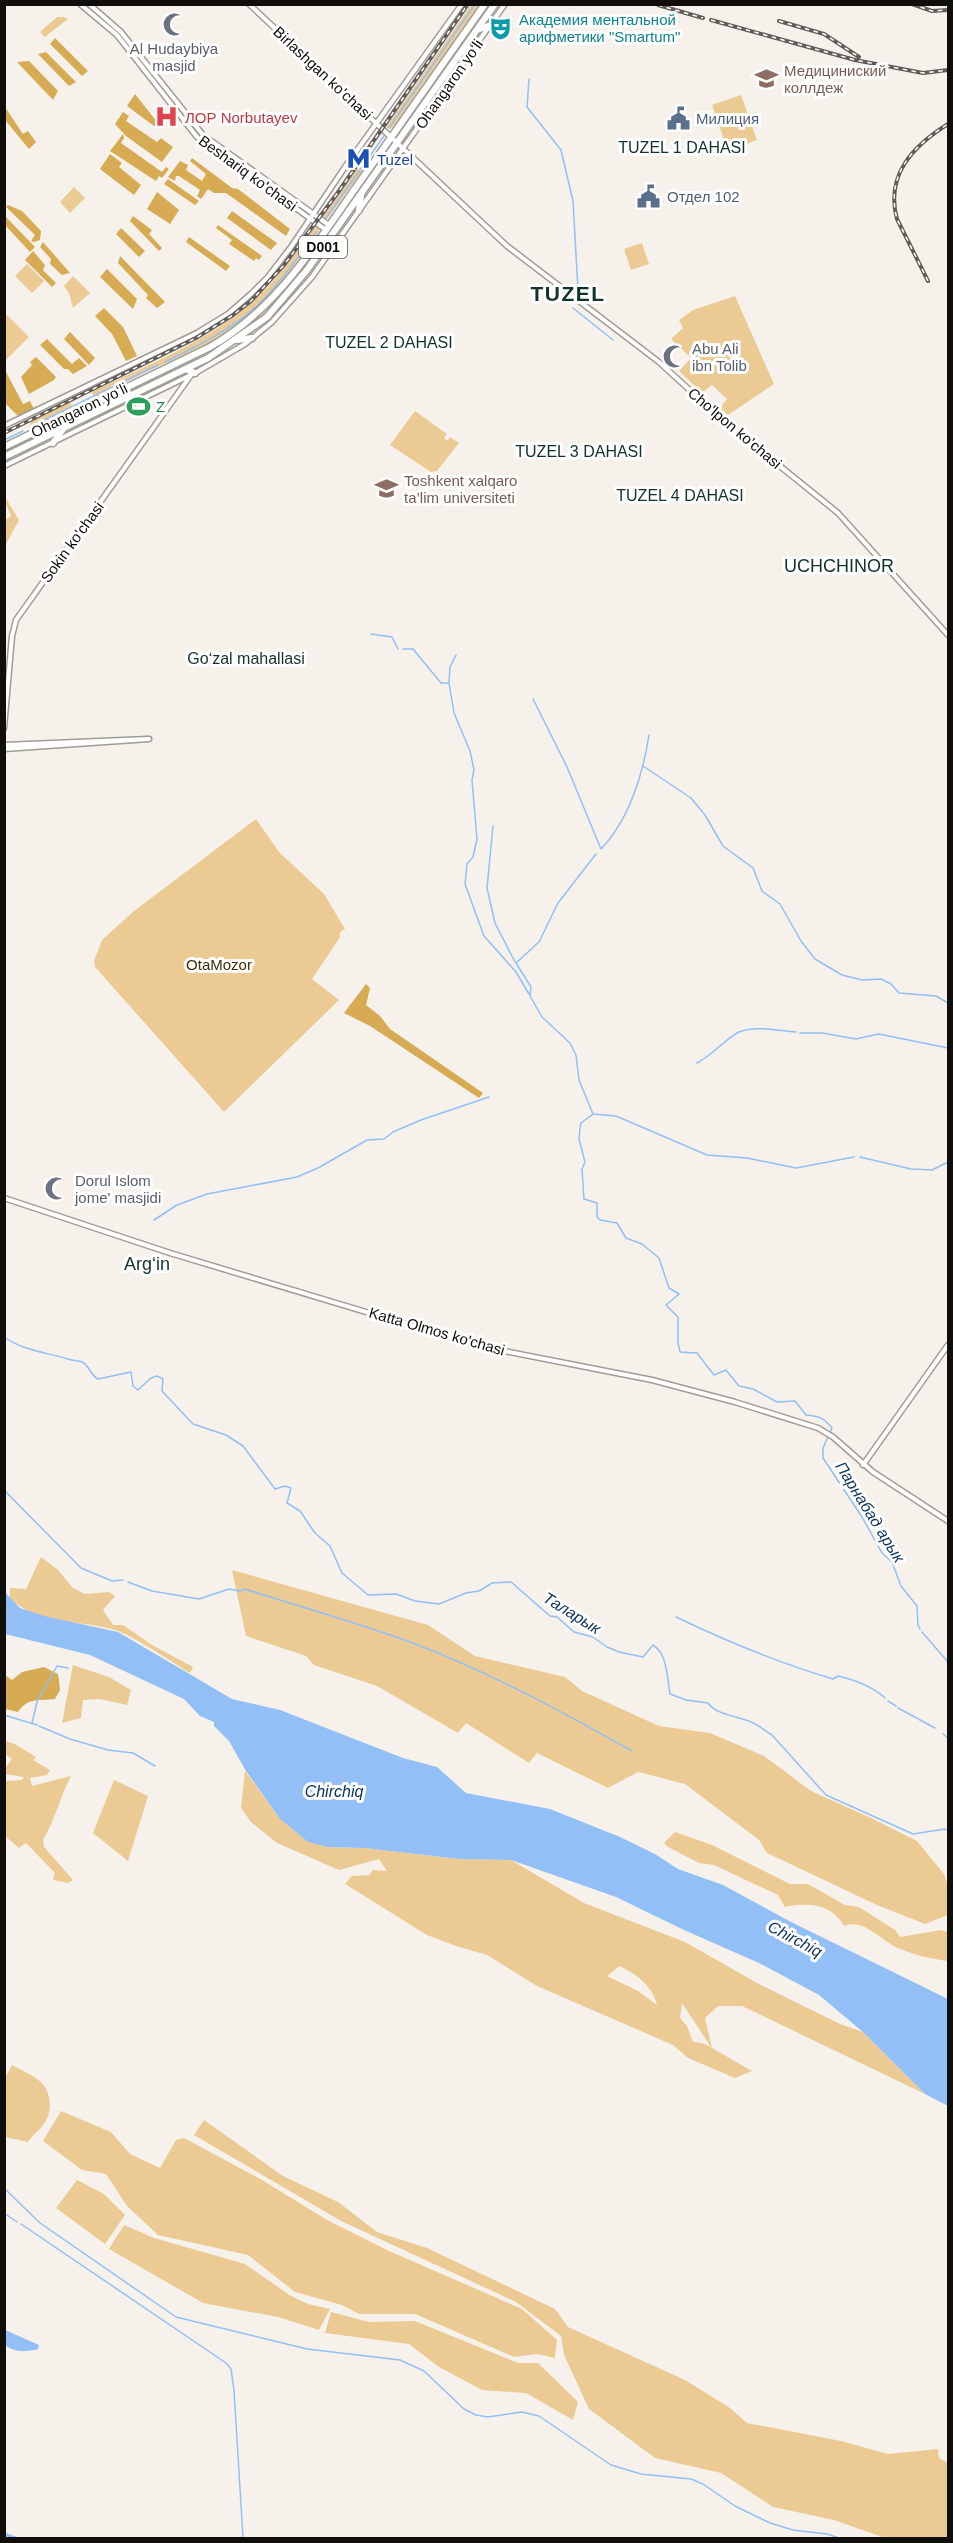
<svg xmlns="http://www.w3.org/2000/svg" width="953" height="2543" viewBox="0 0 953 2543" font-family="Helvetica,sans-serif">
  <rect width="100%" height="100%" fill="#f6f2eb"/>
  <path fill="#ebcb93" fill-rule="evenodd" d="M471,5h7l-4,9 -81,114 -4,1 -3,-2z
    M489,5h2l-90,127 10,-18z
    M57,17h7l4,2 -23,18 -5,-5z
    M486,29l-82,115 -1,-2 19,-27 1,-5 56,-79z
    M741,95l16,45 -29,11 -16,-46z
    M380,159l-1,4c-33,48 -74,116 -117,153 -28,24 -61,40 -94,56l64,-36 38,-29 41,-50z
    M358,167l5,3 -36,49 -5,-3z
    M74,187l11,11 -15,15 -10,-11z
    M315,226l5,4 -41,56 -19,21 -22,18 -32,20 -62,28 -111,57 -2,-1 -1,-7 40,-20 2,4 21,-10 -1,-4c54,-27 116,-50 161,-91 25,-22 43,-49 62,-75z
    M642,243l7,21 -18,6 -7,-21z
    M27,264l17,17 -12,12 -17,-17z
    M73,276l17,17 -17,15 -4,-15 -5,-7z
    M735,296l39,88 -46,31 -8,-7 7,-9 -15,-14 -10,8 -23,-22 12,-13 -20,-19 12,-11 -4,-8 14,-10z
    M7,315l22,22 -24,24 -1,-44z
    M187,372l3,1 -130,63 32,-18z
    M141,384l1,1 -137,68v-2z
    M415,411l32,23 -3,4 3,3 3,-4 9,6 -22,28 -6,1 -41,-27z
    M5,497l14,23 -14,26v-26l6,-4 -6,-14z
    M256,819l23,33 45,42 21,35 -5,3v5l-28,42 27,21 -115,112 -129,-145 -1,-6 8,-21 32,-29z
    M41,1557l16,12 16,19 12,6 24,-2 6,4 -12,14 10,15h10l29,20 41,22 -3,6c-20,-12 -52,-34 -72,-42 -36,-12 -80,-5 -108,-33v-10l16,1z
    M232,1570l196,55 47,31 90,21 17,14 77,35 51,7 54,23 47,35 60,27 46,23 27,33 4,12v29l-23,9 -48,-19 -110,-52 -8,-13 -74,-56 -47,-12 -30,16 -71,-35 -8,10 -63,-40 -8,10 -81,-47 -63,-21 -8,-9 -60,-20z
    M73,1665l36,12 22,13 -4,15 -27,-6 -17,1 -2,18 -19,5z
    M5,1741l10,3 21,13 -3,3 17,10 -3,5 -17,3 2,8 39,-10c-11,21 -16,44 -28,64l1,7 29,33 -5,3 -15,-3 2,-7 -29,-30 -7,5 -14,-12v-55l17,-1 2,-3 -19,-3v-6l7,-9 -7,-5z
    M245,1771l35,48 28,23 19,5 37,1 95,11 52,1 73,43 101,39 72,41 83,41 23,8 62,62 -183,-88h-24l-13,12 7,30 40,23 -17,7 -47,-20 -15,-13 -136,-59 -50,-31 -31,-9 -29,-11 -82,-51 7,-8 17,-1 4,-5 14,1 -8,-12 -40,11 -62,-27 -26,-21 -10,-14zM620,1966c17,9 32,19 37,39l-19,-14 -31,-15zM682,2003l29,44 -9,-4 -9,-1 -6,-16 -7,-8z
    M114,1780l34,16 -20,65 -35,-28z
    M675,1832l37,13 78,39h18l37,21 14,2 36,23 5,7 41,-7 7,2v29c-17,-2 -33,-6 -50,-13 -17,-7 -34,-30 -54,-22 -12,-22 -36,-24 -59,-19l-7,-12 -64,-30 -15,-2 -31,-16 -4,-4z
    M12,2065c9,5 21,10 29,17 11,11 12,31 2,43 -5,7 -11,10 -15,17l-23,-5v-59z
    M61,2111l50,21 19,22 30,14 16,-28 8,-2 78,42 65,40 60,30 135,59 35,31 -2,18 -18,-4 -23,3 -99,-43h-56l-17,-9 -47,-13 -47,-37 -90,-20 -31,-29 -21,-32 -24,-4 -39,-29z
    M204,2120l79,56 55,26 39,30 50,16 128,61 13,18 117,53 45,28 17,15 94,18 47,13 50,-5 1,9 9,5v75h-63l-51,-18 -61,-13 -52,-34 -66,-15 -66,-49 -25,-54 -3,-19 -45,-34 -175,-81 -147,-86z
    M77,2180l27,14 21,21 -20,29 -49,-36z
    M124,2225l30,13 91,26 46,32 17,8 22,5 -11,21 -41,-13 -75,-14 -94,-54z
    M331,2312l38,10 46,-1 103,42h20l40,39 -5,18 -47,-27 -44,-3 -43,-23 -30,-23 -84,-11z"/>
  <path fill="#d7ab54" d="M55,38l33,33 -6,5 -32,-32z
    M46,52l30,30 -7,4 -31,-32z
    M29,61l29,30 -5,9 -36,-38z
    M135,94l26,33 -7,-1 -27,-20z
    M5,107l18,27 5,-3 8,11 -7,7 -24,-29z
    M123,112l6,4 -3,5 31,21 4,-4 12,9 -11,15 -36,-26 -11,-12z
    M123,134l1,4 -3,5 41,29 4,-5 3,2 -7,9 -3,-2 -3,5 -46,-30z
    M110,154l12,9 -3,4 22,18 -7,10 -34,-26z
    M192,158l40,30 6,1 52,40 -4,7 -60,-43h-12l-6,-4 -7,10 -4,-3 3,-6 -21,-14h-3l-1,5 -7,-4 12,-16 8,4 -2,5 16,11 4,-7 -16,-13z
    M168,179l31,22 -4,4 -31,-21z
    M157,192l22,18 -9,14 -23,-15z
    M8,205l14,6 19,20 -1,9 -6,2 -3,-1 4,-6 -29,-28z
    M232,211l45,32 -6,7 -44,-32z
    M5,216l30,31 -5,5 -25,-27z
    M133,216l19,14 -3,4 13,14 -3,3 -29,-30z
    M218,225l44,31 -3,4 -3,-2 -2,3 -25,-17 3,-4 -16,-12z
    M121,228l24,23 -6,6 -23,-23z
    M189,237l41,29 -4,5 -40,-29z
    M43,242l27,31 -8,2 -12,-11 1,-5 -11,-12z
    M33,251l12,14 -2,5 13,13 -4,4 -27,-27z
    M120,256l45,46 -8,6 -11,-10 2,-3 -30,-32z
    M107,269l30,30 -4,10 -33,-32z
    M104,308l19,19 14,29 -11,5 -14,-27 -17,-18z
    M70,332l25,26 -6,7 -25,-26z
    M47,339l25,25 7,-6 8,8 -14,8 -5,-5h-4l-24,-24z
    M36,357l20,20 -2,3 -25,14 -8,-17 11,-12 -2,-3z
    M5,370l18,34 7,-3 5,10 -15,7 -15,-15z
    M366,984l4,4 -4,17 14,11 10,13 93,64 -4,5 -109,-72 -26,-13z
    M44,1667l14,7 2,16 -5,9c-16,2 -27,-2 -37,13l-13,-3v-34l7,5 10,-8z"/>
  <path fill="#92bff6" d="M5,1592l15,16 24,8 74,16 114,67 48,11 123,48 34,9 29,26 84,16 70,28 35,17 23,15 45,16 68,37 157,77v107l-23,-12 -62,-62 -44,-37 -60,-32 -75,-33 -68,-33 -105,-37 -52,-1 -95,-11 -37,-1 -19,-5 -28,-23 -34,-48 -17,-30 -15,-15v-4l-14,-6 -16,-17 -94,-44 -85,-21z
    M5,2330l34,15 -1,4c-13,3 -22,4 -33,-4z"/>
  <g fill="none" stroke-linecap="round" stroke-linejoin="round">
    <path stroke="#92bff6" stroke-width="1.5" d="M529,79l-2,28 34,43 12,51 5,89 -2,5
      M389,128l86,-124
      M326,218l58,-82
      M573,308l40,32
      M165,362c30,-15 70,-34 94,-58 22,-22 40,-48 58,-72
      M30,427l128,-62
      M4,440l19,-9
      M371,634l21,3 6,12
      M403,649h10l28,34h8l5,30 16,38 4,19 -2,10 5,59 -4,18 -6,7 -2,20 19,52 32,36 13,22
      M449,682l1,-15 6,-12
      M533,699l34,68 34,82c28,-29 42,-75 48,-114
      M643,766l48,32 14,17 18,31 30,22 9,23 18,13 21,37 14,18 27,16 20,5 19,-1 10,5 8,9 37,3 12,7
      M493,826l-6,62 8,35 20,39
      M596,854l-38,49 -19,39 -23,21 15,24 -1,9 12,21 28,26 6,12 3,25 14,34 23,2 91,39 40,3 49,10 58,-11
      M800,1033h22l34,6 23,-5 69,14
      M697,1063c16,-8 29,-25 42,-31 17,-7 40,-1 57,0
      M593,1114l-12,9 -1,5 -1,11 6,23 -3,7 2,30 13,4v14l3,3 17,3 9,15 16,6 17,14 10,30 10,6 -13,11 12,12v26l2,9 17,1 17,22 12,-5 13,16 14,3 24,13 18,-1 11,14c13,1 18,3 26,13l-9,20v10l39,59 20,36 10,9 9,24 16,20 1,19 2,4
      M860,1157l51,12 21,1 16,-8
      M154,1220l23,-15 30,-11 90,-17 21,-9 49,-28 17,-1 9,-7 28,-12 68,-23
      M4,1337c20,14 41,15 64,22 5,2 10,1 14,3 8,4 8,13 16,17l33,-7 2,14 5,4 13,-12 6,-2 6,3 -1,12 31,33 33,11 17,11 32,43 10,-3 6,2 -4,15 13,8 15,22 15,13 12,27 26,22 28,-1 19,7 24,3 27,-11 13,-2 13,-8 19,-1 39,34 7,1 17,15 19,5 14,10 12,5 24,5 10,-12c15,9 14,34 17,49l16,6 22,3c8,12 30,13 43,19 8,3 14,9 21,13l54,60 87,39 32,-5 3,2
      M4,1490l77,78 31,13 11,-1
      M128,1582l24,9 47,8 30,-10 11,2 5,-2c55,18 111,33 165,53 77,29 151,69 222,109
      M676,1617c50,24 103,46 157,62l5,-3c17,4 34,10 47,22
      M922,1632l26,30
      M888,1701l8,5
      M898,1708l37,20
      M4,1715l33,10
      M32,1723l5,-21 20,-36 11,2
      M39,1726l31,13 38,11 25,3 22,13
      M943,1734l5,4
      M4,2188l36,35 136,94 131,32 93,11 24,11 40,38 12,6 12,2 34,-5 17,4 72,49 30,9 50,5 12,5 32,22 35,17 23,7 34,4 12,4
      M4,2213l13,9
      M21,2224l205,139 5,6 3,21 9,148"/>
    <path stroke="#92bff6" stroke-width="3" d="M4,2534l11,4"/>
    <defs>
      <path id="secondary" d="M80,4l37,31 80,102 129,93
        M89,4l32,28 82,103 126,90
        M249,4l258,242 152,116 59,54 120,97 110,122
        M4,426l193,-93 31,-19 23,-20 17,-17 23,-30 54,-80 117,-163
        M4,466l193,-94 48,-28 27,-22 40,-45 193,-273
        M4,728l8,-92 4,-16 175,-245
        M4,745l144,-6
        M4,749l145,-10
        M4,1198l166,55 309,93 173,34 83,22 83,26 15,9 40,35 75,49
        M863,1465l85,-120"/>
      <path id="highway" d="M477,30l14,-5
        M359,210l2,-14
        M328,242l11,-3
        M237,340l15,-2
        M185,369l10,4
        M53,443l10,-14
        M4,447l206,-100c69,-39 109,-108 154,-171 40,-57 80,-114 121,-172
        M4,457l204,-99 59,-41 40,-47 188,-266"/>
    </defs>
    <use href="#secondary" stroke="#a09c96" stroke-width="7"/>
    <use href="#highway" stroke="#a09c96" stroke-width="9"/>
    <use href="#secondary" stroke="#fff" stroke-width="4"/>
    <use href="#highway" stroke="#fff" stroke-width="6"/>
    <defs>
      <path id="rail" d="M912,4l20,7 16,-1
        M658,5l45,13
        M711,20l144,40 68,13 25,-3
        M779,21l45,13 35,23
        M928,281l-31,-62c-12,-44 16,-73 51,-95
        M4,433l192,-95 37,-23 18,-14 33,-36 55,-74 129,-187"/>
    </defs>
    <use href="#rail" stroke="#605d59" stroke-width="4"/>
    <use href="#rail" stroke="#fff" stroke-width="1.5" stroke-dasharray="4.5" stroke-linecap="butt"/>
  </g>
  <defs>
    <symbol id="mosque-bare" viewBox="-9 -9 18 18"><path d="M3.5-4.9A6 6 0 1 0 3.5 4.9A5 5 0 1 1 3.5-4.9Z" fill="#6b7280" stroke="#fff" stroke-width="2.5" paint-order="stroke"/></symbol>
    <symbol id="theatre-bare" viewBox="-9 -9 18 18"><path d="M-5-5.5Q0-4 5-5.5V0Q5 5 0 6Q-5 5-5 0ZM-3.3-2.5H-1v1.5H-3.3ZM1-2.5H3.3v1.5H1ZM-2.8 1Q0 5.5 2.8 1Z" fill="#0f9aa8" stroke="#fff" stroke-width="2.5" paint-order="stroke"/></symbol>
    <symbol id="university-bare" viewBox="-9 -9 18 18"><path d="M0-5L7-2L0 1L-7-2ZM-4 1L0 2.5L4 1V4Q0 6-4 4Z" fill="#8d6e63" stroke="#fff" stroke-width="2.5" paint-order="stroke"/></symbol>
    <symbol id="hospital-bare" viewBox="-9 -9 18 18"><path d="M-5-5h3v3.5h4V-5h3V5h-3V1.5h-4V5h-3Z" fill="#e0444e" stroke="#fff" stroke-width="2.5" paint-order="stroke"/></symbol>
    <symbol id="civic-bare" viewBox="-9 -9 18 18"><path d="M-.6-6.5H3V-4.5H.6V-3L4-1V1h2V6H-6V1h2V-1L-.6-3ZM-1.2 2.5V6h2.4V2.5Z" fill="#5c6f8a" stroke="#fff" stroke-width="2.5" paint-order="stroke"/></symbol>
    <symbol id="metro-bare" viewBox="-9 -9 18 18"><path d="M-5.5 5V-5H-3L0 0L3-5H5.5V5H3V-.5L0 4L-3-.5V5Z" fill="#1a4fb4" stroke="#fff" stroke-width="2.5" paint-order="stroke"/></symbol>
    <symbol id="stadium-bare" viewBox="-9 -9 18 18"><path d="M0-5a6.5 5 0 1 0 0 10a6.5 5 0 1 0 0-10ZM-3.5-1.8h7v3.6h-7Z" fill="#2e9e5b" stroke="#fff" stroke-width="2.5" paint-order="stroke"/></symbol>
  </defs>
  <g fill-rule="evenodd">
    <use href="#mosque-bare" x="158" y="8" width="33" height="33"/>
    <use href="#theatre-bare" x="484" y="12" width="33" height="33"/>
    <use href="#university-bare" x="750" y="62" width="33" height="33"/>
    <use href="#hospital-bare" x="150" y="100" width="33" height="33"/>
    <use href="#civic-bare" x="662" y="102" width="33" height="33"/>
    <use href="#metro-bare" x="342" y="142" width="33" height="33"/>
    <use href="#civic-bare" x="632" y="180" width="33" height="33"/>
    <use href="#mosque-bare" x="658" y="340" width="33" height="33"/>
    <use href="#stadium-bare" x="122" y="390" width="33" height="33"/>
    <use href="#university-bare" x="370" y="472" width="33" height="33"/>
    <use href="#mosque-bare" x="40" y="1172" width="33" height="33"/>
  </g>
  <g text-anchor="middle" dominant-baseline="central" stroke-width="6" stroke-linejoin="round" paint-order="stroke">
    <rect fill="#fff" stroke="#575654" stroke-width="1.5" x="299" y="236" width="48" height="22" rx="4.5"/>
    <g font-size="14" font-weight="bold" fill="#0f0e0b">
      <text x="323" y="247">D001</text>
    </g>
    <g font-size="15" fill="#0d838f" stroke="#fff" text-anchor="start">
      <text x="519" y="19">Академия ментальной<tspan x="519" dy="17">арифметики "Smartum"</tspan></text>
    </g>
    <g font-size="15" fill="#5b616d" stroke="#fff" text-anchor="start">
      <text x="174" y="48" text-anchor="middle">Al Hudaybiya<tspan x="174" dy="17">masjid</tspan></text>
      <text x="692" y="348">Abu Ali<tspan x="692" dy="17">ibn Tolib</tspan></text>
      <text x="75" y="1180">Dorul Islom<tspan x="75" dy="17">jome' masjidi</tspan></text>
    </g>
    <g font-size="15" fill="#785e54" stroke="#fff" text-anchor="start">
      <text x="784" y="70">Медициниский<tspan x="784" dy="17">коллдеж</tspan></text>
      <text x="404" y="480">Toshkent xalqaro<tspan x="404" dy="17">ta’lim universiteti</tspan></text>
    </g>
    <g font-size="15" fill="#0f0e0b" stroke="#fff">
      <text transform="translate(323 73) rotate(43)">Birlashgan ko'chasi</text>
      <text transform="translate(449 84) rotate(-55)">Ohangaron yoʻli</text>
      <text transform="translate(248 173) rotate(36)">Beshariq ko'chasi</text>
      <text transform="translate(79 410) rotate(-26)">Ohangaron yoʻli</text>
      <text transform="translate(735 428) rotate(40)">Cho'lpon ko'chasi</text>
      <text transform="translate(72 542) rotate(-54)">Sokin ko'chasi</text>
      <text transform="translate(437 1331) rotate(16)">Katta Olmos ko'chasi</text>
    </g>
    <g font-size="15" fill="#be3a42" stroke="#fff" text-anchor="start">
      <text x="185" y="117">ЛОР Norbutayev</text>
    </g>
    <g font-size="15" fill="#4e5e75" stroke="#fff" text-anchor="start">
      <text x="696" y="118">Милиция</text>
      <text x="667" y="196">Отдел 102</text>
    </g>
    <g font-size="15" fill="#164399" stroke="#fff" text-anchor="start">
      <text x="377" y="159">Tuzel</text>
    </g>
    <g font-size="15" fill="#27864d" stroke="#fff" text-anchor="start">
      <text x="156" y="406">Z</text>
    </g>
    <g font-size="15" fill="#412e08" stroke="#fff">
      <text x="219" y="964">OtaMozor</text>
    </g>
    <g font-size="16" fill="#12322c" stroke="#fff">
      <text x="682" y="147">TUZEL 1 DAHASI</text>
      <text x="389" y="342">TUZEL 2 DAHASI</text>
      <text x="579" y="451">TUZEL 3 DAHASI</text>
      <text x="680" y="495">TUZEL 4 DAHASI</text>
      <text x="246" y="658">Goʻzal mahallasi</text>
    </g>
    <g font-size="16" font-style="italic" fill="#0f3661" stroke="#fff">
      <text transform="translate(870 1512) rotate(58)">Парнабад арык</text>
      <text transform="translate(572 1613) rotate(32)">Таларык</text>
      <text x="334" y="1791">Chirchiq</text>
      <text transform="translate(795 1939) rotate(28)">Chirchiq</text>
    </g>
    <g font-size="18" fill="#12322c" stroke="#fff">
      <text x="839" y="566">UCHCHINOR</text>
      <text x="147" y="1264">Argʻin</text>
    </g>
    <g font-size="21" font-weight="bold" letter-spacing="1.5" fill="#12322c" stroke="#fff">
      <text x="568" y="293">TUZEL</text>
    </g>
  </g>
  <rect width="953" height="2543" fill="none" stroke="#0f0e0b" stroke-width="12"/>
</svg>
